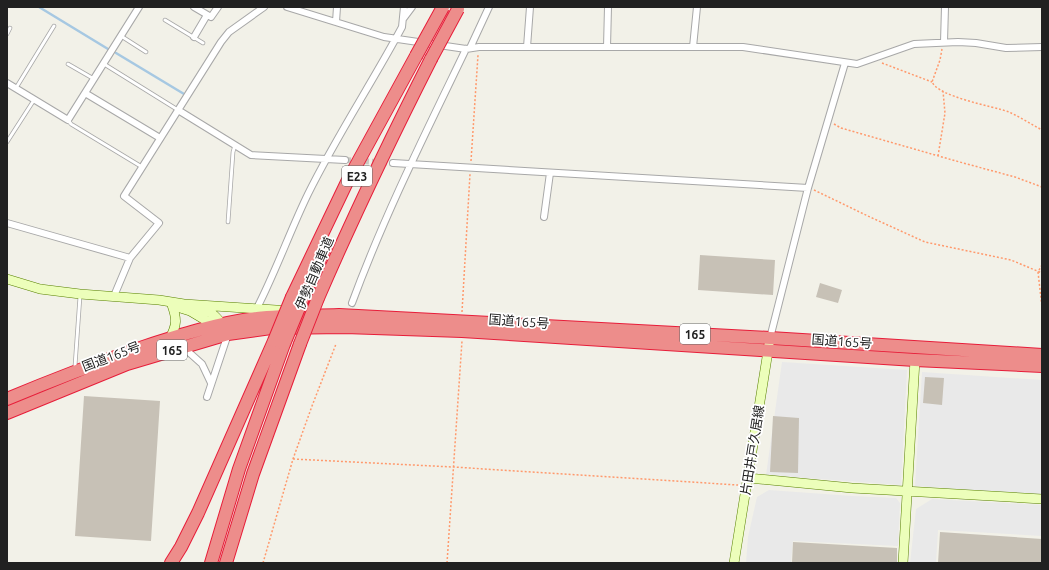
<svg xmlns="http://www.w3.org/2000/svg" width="1049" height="570" viewBox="0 0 1049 570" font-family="Ubuntu,'Noto Sans JP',sans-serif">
  <rect width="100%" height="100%" fill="#f2f1e8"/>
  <path fill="#e9e9e9" d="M782,362l125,8 -6,115 -135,-10z
    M922,372l120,8v115l-127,-9z
    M769,490l83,6 44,2 4,5 -2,43 -105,-5 -2,22h-45l2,-26 9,-40z
    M932,499l110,6v31l-104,-6 -2,33h-26l6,-54z"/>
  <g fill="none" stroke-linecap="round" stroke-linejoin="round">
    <path stroke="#a6c8e2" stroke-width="2.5" d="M39,7l69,42
      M116,53l68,41"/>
  </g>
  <path fill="#c7c1b6" d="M700,255l75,5 -2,35 -75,-5z
    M820,283l22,7 -4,13 -22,-6z
    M925,377l19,1 -2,27 -19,-2z
    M84,396l76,5 -9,140 -76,-5z
    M773,416l26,2 -1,55 -28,-1z
    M940,532l102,7v24h-104z
    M793,542l104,6v15h-105z"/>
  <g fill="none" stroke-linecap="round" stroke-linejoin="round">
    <path stroke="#c8c7c0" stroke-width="6" stroke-dasharray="6 3" stroke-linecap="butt" d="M345,160l48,3"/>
    <defs>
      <path id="lane" d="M165,20l38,23
        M7,34l3,-6
        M121,36l25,16
        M68,64l26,15
        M104,64l74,46
        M16,88l38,-62
        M68,120l3,4 71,43
        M7,142l27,-42
        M228,222l5,-70 2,-7
        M75,366l5,-70"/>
      <path id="street" d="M194,7l17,10 7,-10
        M287,7l97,30 82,12 13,-2h264l114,17 57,-20 44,-2 18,1 30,5 36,-1
        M403,19l9,-12
        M336,22l1,-15
        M194,37l13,-22
        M944,42l1,-35
        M527,47l3,-40
        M607,47l1,-40
        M693,47l4,-40
        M470,48l19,-41
        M7,83l61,37 71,-113
        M85,93l75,45
        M178,110l73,45 94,5
        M393,163l415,25
        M544,217l6,-44
        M7,223l123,35
        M114,296l16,-38 29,-35 -35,-27 97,-154 8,-10 35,-25
        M352,303c32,-87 74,-171 114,-254
        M257,308c19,-37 33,-77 51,-114 28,-57 64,-111 94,-167l2,-20
        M770,338l38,-150 37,-125
        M183,347l19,17 9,19
        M207,397l21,-63"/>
      <path id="secondary" d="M7,279l33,10 40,5 79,6 25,4 107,7
        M174,306l16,5 27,16
        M199,308c13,3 19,10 26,21
        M170,338c7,-13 7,-19 2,-33
        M748,478l104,10 190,11
        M734,563l35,-218
        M903,563l12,-203"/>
      <path id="highway" d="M292,297l55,-115 69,-126
        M303,298l23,-54
        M318,298c35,-81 73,-160 113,-239
        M7,399c45,-19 90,-36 136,-52 37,-12 75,-24 114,-29 27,-3 55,-2 82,-3l431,23 272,17
        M7,413l120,-49 101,-30 43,-6 74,-1 117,4 453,29 127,6
        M171,563l10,-16 17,-34 76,-172
        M211,563l28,-94 45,-125
        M226,563l27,-89 47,-130"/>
    </defs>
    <use href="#lane" stroke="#a8a8a8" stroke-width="4.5"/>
    <use href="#street" stroke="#a8a8a8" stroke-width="8"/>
    <use href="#secondary" stroke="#588100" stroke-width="10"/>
    <use href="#highway" stroke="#e71d39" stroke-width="14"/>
    <path stroke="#ff996c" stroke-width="1.5" stroke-dasharray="2 2" stroke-linecap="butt" d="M942,49l-2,11 -8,22c7,15 60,24 77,30 11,5 22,12 33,18
      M882,63l50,19
      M834,124l7,4 115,33 59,16 27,10
      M938,156l7,-43 -2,-22
      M471,161l7,-106
      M814,190l56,27 55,25 86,18 31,13
      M1042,265l-4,7 4,35
      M462,312l8,-138
      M293,459l160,8 285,18
      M263,563l30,-104 19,-53 24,-62
      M447,563l15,-222"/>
    <use href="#lane" stroke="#fff" stroke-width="3"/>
    <use href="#street" stroke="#fff" stroke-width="6"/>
    <use href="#secondary" stroke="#ecfeba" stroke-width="9"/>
    <use href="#highway" stroke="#ed8d8b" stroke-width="12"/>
    <defs>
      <path id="highway-bridge" d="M416,56l27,-49
        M431,59l27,-50
        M274,341l18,-44
        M284,344l19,-46
        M300,344l18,-46"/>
    </defs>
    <use href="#highway-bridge" stroke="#e71d39" stroke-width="14" stroke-linecap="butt"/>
    <use href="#highway-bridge" stroke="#ed8d8b" stroke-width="12"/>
  </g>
  <g text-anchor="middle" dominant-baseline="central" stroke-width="3.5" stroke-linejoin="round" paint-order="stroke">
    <g fill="#fff" stroke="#646464" stroke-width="1">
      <rect x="342" y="166" width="30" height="20" rx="3"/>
      <rect x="680" y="324" width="30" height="20" rx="3"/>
      <rect x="157" y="340" width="30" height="20" rx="3"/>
    </g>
    <g font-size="12" font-weight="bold" fill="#212121">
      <text x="357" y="176">E23</text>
      <text x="695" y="334">165</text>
      <text x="172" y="350">165</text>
    </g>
    <g font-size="13" fill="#212121" stroke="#fff">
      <text transform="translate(314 273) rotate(-67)">伊勢自動車道</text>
      <text transform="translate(519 321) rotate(4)">国道165号</text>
      <text transform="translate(842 341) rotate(4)">国道165号</text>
      <text transform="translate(111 356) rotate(-21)">国道165号</text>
      <text transform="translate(752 450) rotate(-81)">片田井戸久居線</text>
    </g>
  </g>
  <rect width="1049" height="570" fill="none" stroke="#212121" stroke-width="16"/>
</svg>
